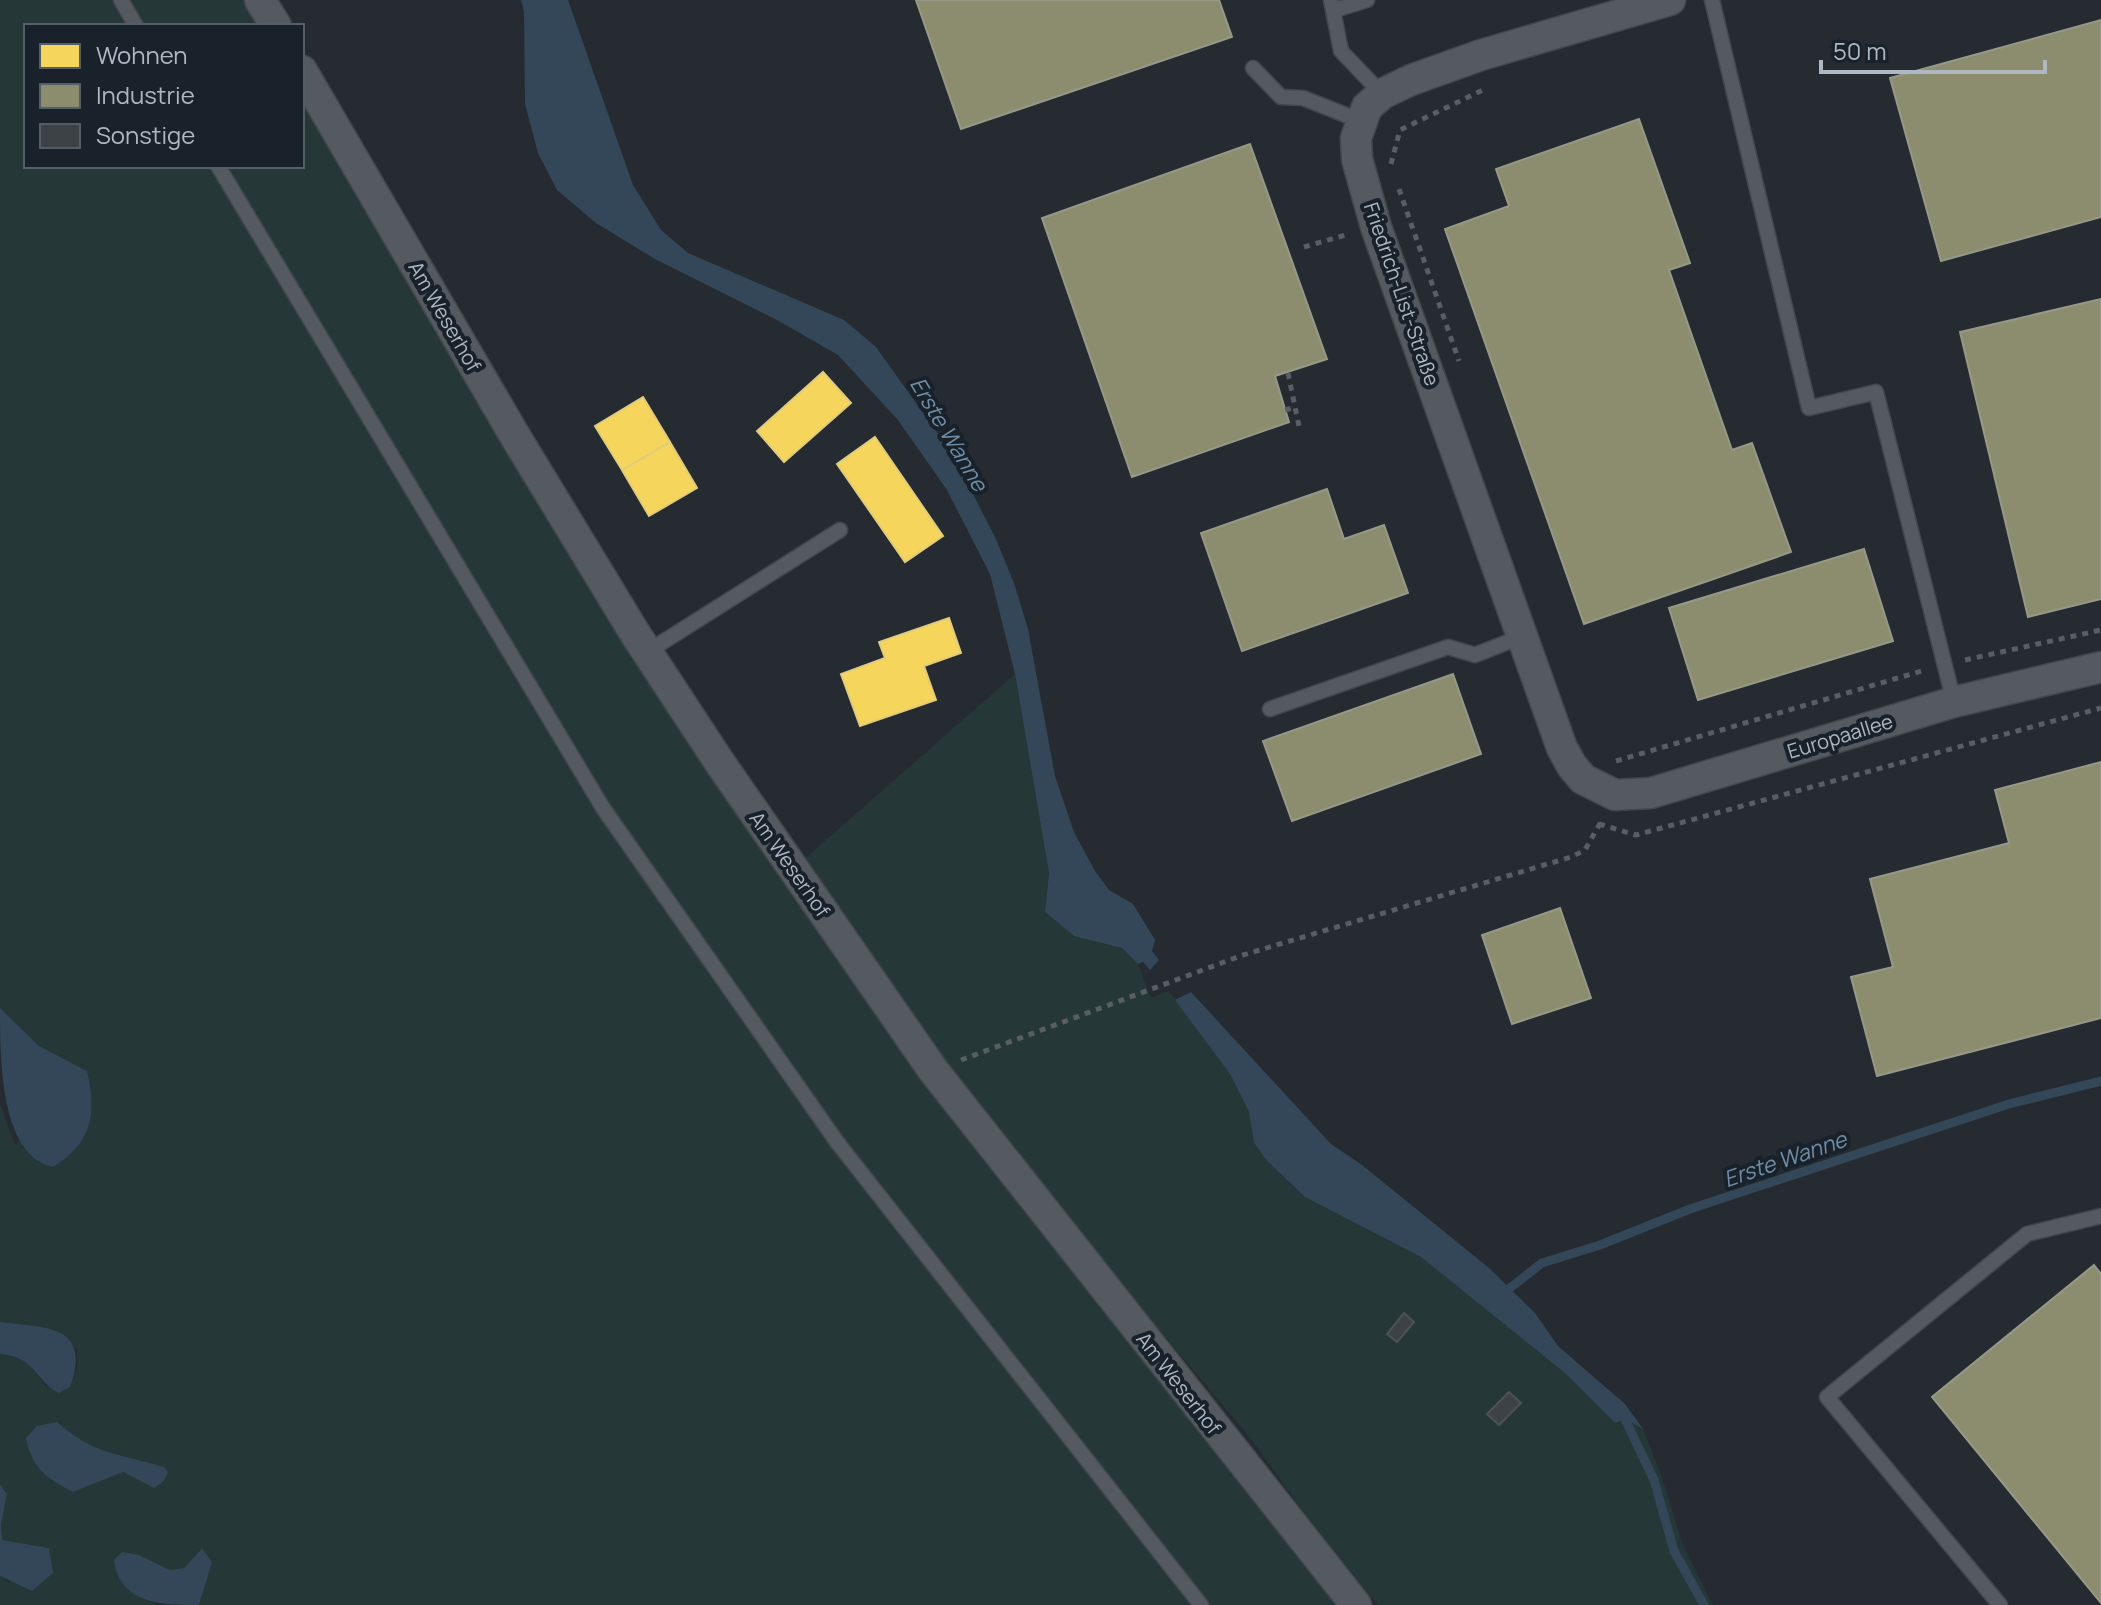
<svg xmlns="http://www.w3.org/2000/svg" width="2101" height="1605" viewBox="0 0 2101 1605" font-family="Manrope,sans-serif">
  <rect width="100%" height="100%" fill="#252b30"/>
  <path fill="#253837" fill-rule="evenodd" d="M0,0h253l15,26h-242v140h276v-82l399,668 644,853h-1146l4,-12 -2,-45 -17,20 -14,2 -31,-15 -4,39 22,11h-157v-29l9,7 39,-35 -46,-8 -1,-15 6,-31 -7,-10v-130l26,7 20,25 24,1 7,-21v-16l-24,-19 -53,-9v-218l15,41 72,-74 -48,-25 -39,-38zM57,1422c38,33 60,31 106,45l5,5 -14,15 -31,-15 -50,20z
    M1015,674l34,199 -4,39 29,24 48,12 16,16 13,34 18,-7 61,83 19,38 5,31 13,18 38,36 116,60 145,117 49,49 10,-4 18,10 19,48 20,66 31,62h-335l-72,-90 -54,-75 -127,-151 -174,-217 -149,-211z"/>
  <path fill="#334758" d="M521,0h47l65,185 28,45 27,23 156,67 32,27 77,108 42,82 19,46 14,46 27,147 19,56 21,39 14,19 24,14 22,36 -3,11 7,9 -9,10 -7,-8 -5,2 -16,-16 -48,-12 -29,-24 4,-39 -34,-199 -25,-100 -43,-84 -49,-70 -60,-65 -61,-35 -122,-61 -59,-36 -39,-33 -19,-37 -13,-49 -1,-92z
    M1191,992l140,152 31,21 127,103 46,45 23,33 67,58 18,25 -18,-10 -10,4 -49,-49 -145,-117 -116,-60 -38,-36 -13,-18 -5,-31 -19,-38 -55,-74z
    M0,1008l39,38 48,25c10,43 5,72 -34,96 -53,-11 -53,-109 -53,-159z
    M0,1322c48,6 92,3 70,65l-11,6c-27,-15 -22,-35 -59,-39z
    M57,1422c38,33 60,31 107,45l4,5 -4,9 -10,7 -31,-16 -50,20c-26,-14 -41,-23 -47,-54l11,-12z
    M0,1484l7,10 -6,31 1,15 47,8 4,25 -21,18 -32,-15z
    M202,1548l10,14 -13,43c-36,0 -79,0 -85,-45l8,-8 17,3 31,15 14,-2z"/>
  <path fill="#f6d55c" stroke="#e0cc7b" stroke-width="2" d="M823,372l28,31 -67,59 -27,-31z
    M643,397l27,45 -48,28 -27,-44z
    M875,437l68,99 -38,26 -68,-98z
    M670,442l27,46 -48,28 -27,-46z
    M949,618l12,35 -37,13 12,34 -76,26 -19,-52 44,-16 -6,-16z"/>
  <path fill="#8c8c6e" stroke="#969988" stroke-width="2" d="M916,0h303l13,37 -271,92z
    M2101,20v197l-160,44 -51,-183z
    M1639,119l51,144 -21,7 63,180 20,-7 39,109 -207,72 -139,-395 64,-23 -13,-37z
    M1250,144l77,215 -52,17 14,46 -157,55 -90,-259z
    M2101,299v300l-73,18 -68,-285z
    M1327,489l17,50 40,-14 24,68 -166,58 -41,-118z
    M1864,549l29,92 -195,59 -29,-92z
    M1453,674l28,80 -189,67 -29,-80z
    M2101,762v256l-224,58 -26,-99 42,-10 -23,-88 139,-36 -14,-53z
    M1560,908l31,90 -79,26 -30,-89z
    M2094,1265l7,9v329l-169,-206z"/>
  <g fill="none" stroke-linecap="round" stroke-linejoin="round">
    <path stroke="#334758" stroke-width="9" d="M1501,1295l41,-32 58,-18 90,-36 319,-105 92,-23
      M1618,1413l7,6 29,61 20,71 30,54"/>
  </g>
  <path fill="#3d4247" stroke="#4c5258" stroke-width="2" d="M1404,1313l10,9 -17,20 -10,-8z
    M1509,1392l12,11 -22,22 -12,-11z"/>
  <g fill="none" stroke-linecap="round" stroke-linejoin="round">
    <defs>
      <path id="service" d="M121,0l15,26
        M1331,0l10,51 41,43
        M1712,0l97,408 67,-16 78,310
        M1335,10l32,-10
        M1253,68l28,29 22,1 58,23
        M218,166l385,642 234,334 364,463
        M647,652l193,-122
        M1270,709l178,-62 27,8 48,-19
        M2000,1605l-173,-208 200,-163 74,-18"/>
      <path id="minor" d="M260,0l16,26
        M1670,0l-189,55 -70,25 -29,14 -15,13 -11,31 1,21 19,68 186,521 10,18 11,13 32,16 36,-2 303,-91 147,-35
        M302,71l213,365 121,199 84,128 213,307 423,535"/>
    </defs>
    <use href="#service" stroke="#42474b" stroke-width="17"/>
    <use href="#minor" stroke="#42474b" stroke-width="33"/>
    <path stroke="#585e63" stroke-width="5" stroke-dasharray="6 6" stroke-linecap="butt" d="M1391,164l9,-34 87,-42
      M1399,189l60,172
      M1304,247l45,-13
      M1288,373l12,58
      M1285,410l8,-2
      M1965,660l136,-30
      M1616,761l309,-91
      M1599,824l37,11 465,-127
      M961,1060l282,-105 328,-98 14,-7 17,-30"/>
    <use href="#service" stroke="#545a5f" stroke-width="14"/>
    <use href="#minor" stroke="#545a5f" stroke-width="30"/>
  </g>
  <g text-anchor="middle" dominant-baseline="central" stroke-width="8" stroke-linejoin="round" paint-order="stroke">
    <g font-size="20" fill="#adb8c3" stroke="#19222a">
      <text transform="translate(1402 294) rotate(71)">Friedrich-List-Straße</text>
      <text transform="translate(445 316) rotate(60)">Am Weserhof</text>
      <text transform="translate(1840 736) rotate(-17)">Europaallee</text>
      <text transform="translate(790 864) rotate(55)">Am Weserhof</text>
      <text transform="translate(1179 1383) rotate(52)">Am Weserhof</text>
    </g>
    <g font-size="22" font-style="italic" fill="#6f8da6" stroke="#19222a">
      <text transform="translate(949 434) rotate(59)">Erste Wanne</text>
      <text transform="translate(1785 1159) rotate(-19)">Erste Wanne</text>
    </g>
  </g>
  <rect x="24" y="24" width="280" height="144" fill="#19222a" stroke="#545e67" stroke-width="2"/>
  <rect x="40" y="44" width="40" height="24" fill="#f6d55c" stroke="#545e67" stroke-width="2"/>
  <text x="96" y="64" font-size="24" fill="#adb8c3">Wohnen</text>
  <rect x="40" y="84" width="40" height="24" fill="#8c8c6e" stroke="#545e67" stroke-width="2"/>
  <text x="96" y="104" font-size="24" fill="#adb8c3">Industrie</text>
  <rect x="40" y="124" width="40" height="24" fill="#3d4247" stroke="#545e67" stroke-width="2"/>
  <text x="96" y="144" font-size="24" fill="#adb8c3">Sonstige</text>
  <path d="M1821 60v12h224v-12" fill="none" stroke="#adb8c3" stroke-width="4"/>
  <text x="1833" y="60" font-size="24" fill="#adb8c3" stroke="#19222a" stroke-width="6" paint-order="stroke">50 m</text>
</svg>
